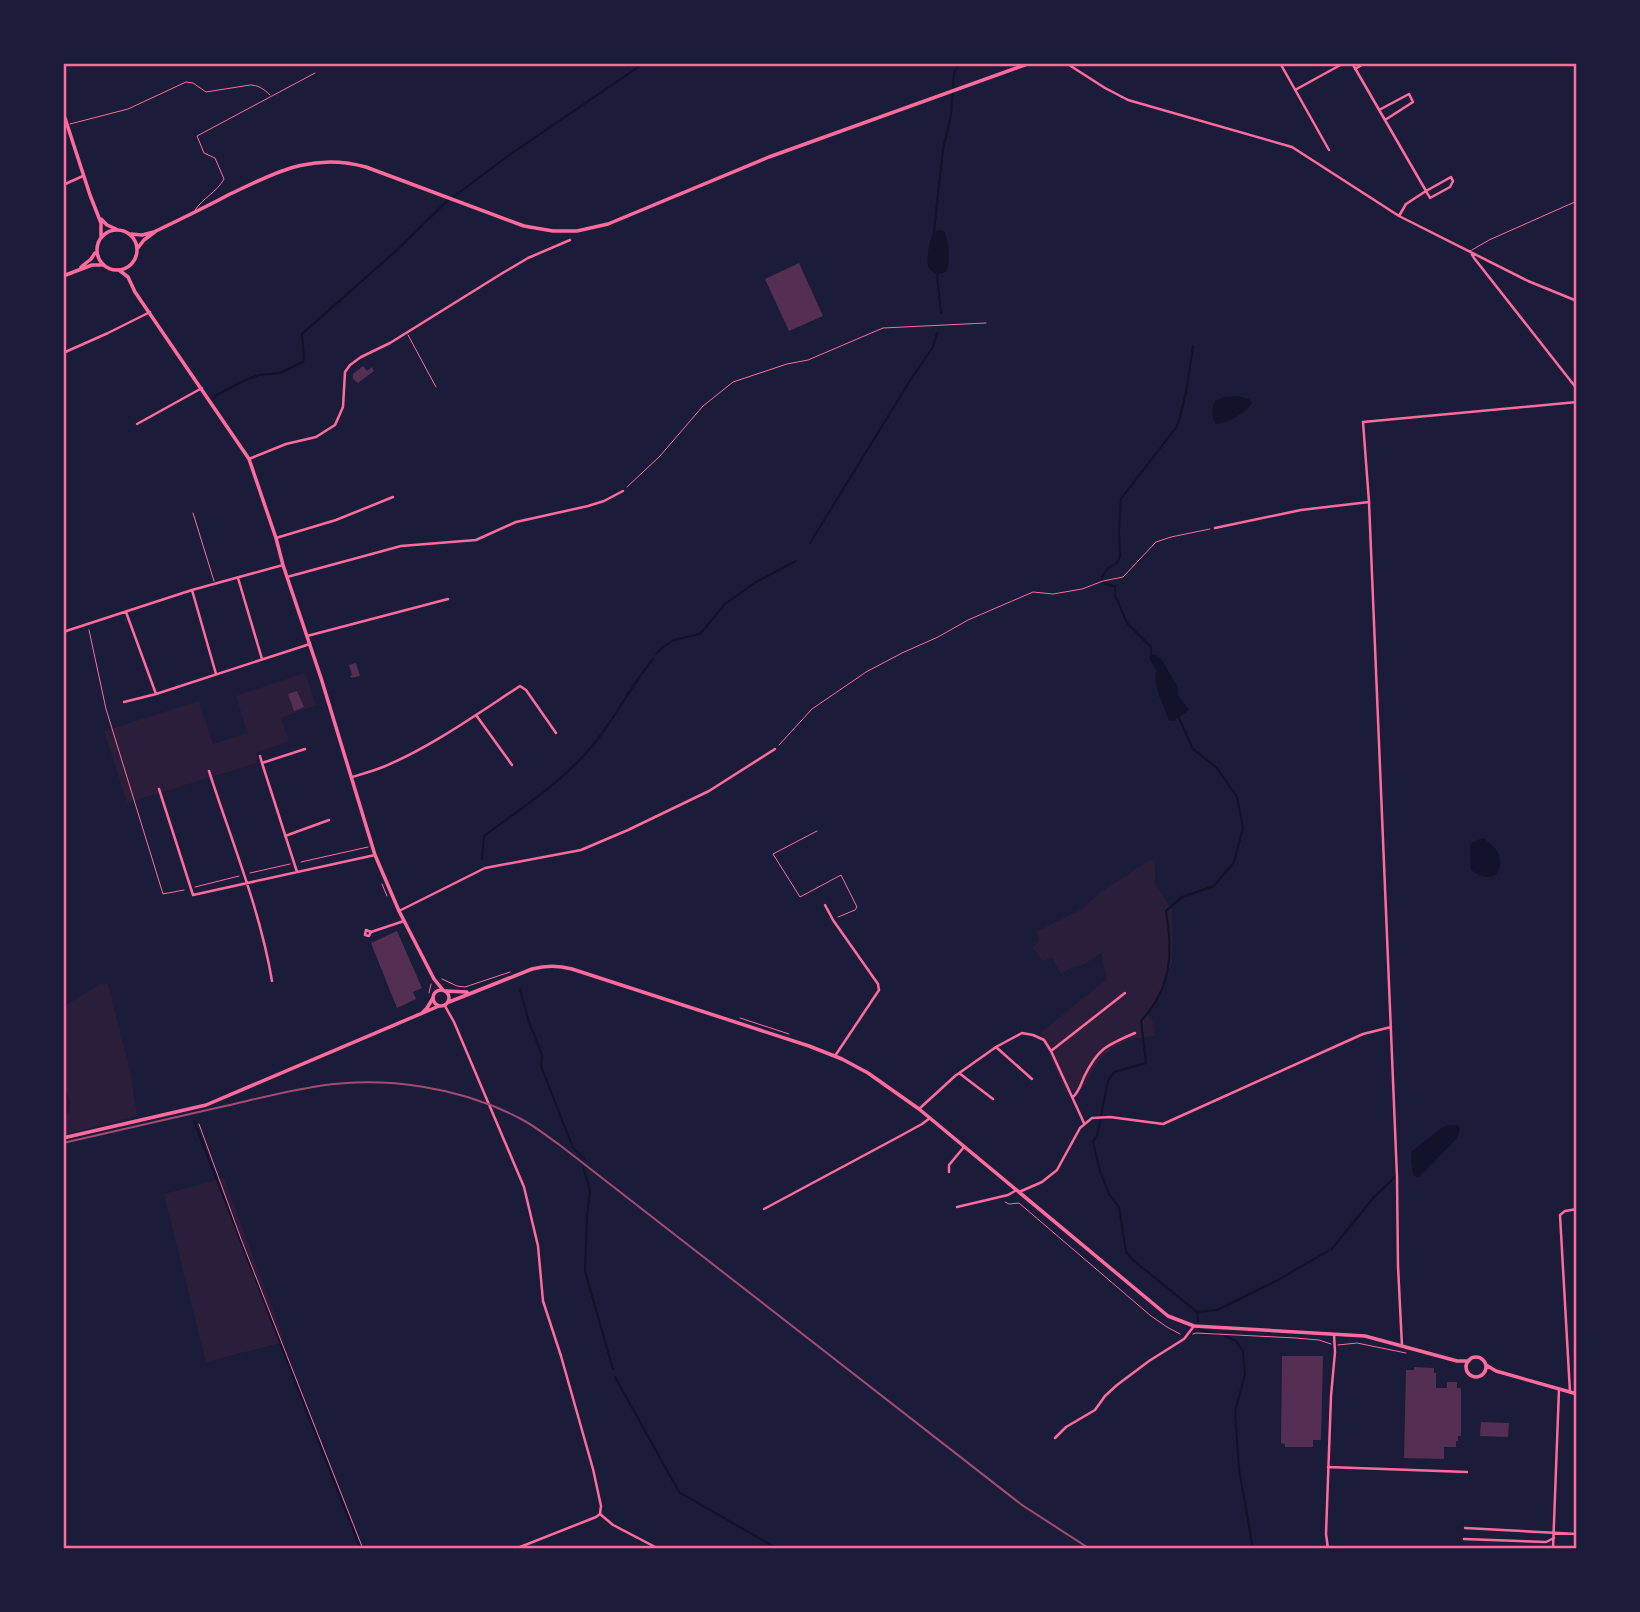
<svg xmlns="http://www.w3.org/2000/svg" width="1640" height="1612" viewBox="0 0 1640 1612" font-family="Georgia,serif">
  <rect width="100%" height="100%" fill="#1b1b3a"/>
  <path fill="#2a1e3b" d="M305,673l11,32 -35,13 8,24 -32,10v11l-130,40 -23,-72 95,-30 14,43 34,-11 1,2 -12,-39z
    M1151,859l4,7v17l17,27 1,31 -1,21 -5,16 -19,36 5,8 2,14c-38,2 -56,18 -71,52l-18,5 -26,-60 67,-54 -6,-26 -16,11 -16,5 -8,5 -9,-16 -10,3 -9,-13 6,-8 -3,-8 44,-22 21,-18z
    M100,984h8l23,91 6,41 -74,19v-19l6,-4c2,-10 1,-15 -6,-23v-82z
    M224,1178l61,164 -79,20 -42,-168z"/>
  <path fill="#12122b" d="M941,230l4,2c3,13 7,27 1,40l-9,2c-4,-2 -7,-3 -9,-8 -2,-7 2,-29 6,-35z
    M1237,396l12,3 3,4c-7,10 -24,20 -36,21 -5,-7 -5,-15 -1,-23l9,-4z
    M1151,654l5,1 6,5 16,28v7l11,15 -15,11 -5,-1c-7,-18 -15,-30 -13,-50l-7,-12z
    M1483,838c5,4 14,10 16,17 6,23 -12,28 -28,15l-1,-19 1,-8z
    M1449,1125h8l3,3 -2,9 -39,40 -6,-2 -2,-17v-6l30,-24z"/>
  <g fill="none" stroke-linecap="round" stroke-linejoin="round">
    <path stroke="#12122b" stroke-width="2" d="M453,197l55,-41 136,-93
      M934,231l9,-82 8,-34 3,-42 5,-10
      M937,274l4,39
      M213,399l2,-3 28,-15 16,-6 21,-2 23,-11 1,-3 -2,-25 96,-85 50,-49
      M810,543l101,-164 22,-32 4,-14
      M656,654l7,-7 11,-7 26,-6 25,-30 31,-22 40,-21
      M1151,654v-7l-24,-24 -12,-28v-9l-11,-2 -2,-7 5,-8 11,-7 2,-6 -1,-24 2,-33 56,-73c9,-26 12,-53 16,-80
      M482,859l2,-23c36,-27 74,-51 104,-85 25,-28 41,-63 65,-92
      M520,989l9,33 13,33 -1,11 32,82 12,11
      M1101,1116l7,-35 6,-9 32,-9 -5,-42c31,-34 32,-67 25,-110l16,-14 32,-11 20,-24 9,-34 -6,-31 -20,-29 -24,-19 -14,-31
      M1101,1119l-4,16 -4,7 7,29 9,23 10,13 7,45 7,8 64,52
      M194,1121l155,399
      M583,1166l7,25 -3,25 -2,55 28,98
      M1331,1250l43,-53 22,-21
      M1218,1334l-19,-4 -2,-18 20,-2 61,-30 50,-29
      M1223,1335l13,6 7,10 2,24 -10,36 4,58 14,80
      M615,1377l64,115 99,57
      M351,1524l9,25"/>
  </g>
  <path fill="#542f53" d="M799,263l24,53 -34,15 -24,-52z
    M363,366l4,5 5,-4 2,4 -16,12 -5,-4v-5z
    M356,663l4,13 -9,2 -1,-2 2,-1 -3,-10z
    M297,691l7,16 -10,4 -6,-17z
    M397,931l25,57 -9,4 3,7 -19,9 -26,-65z
    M1282,1356h41l-2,84h-8v7h-28v-3l-4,-1z
    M1414,1367l20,1v5h2v15h11v-6h10v6h4v48h-3v5h-2v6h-12v12l-40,-1 2,-88h8z
    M1481,1422l28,1 -1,14 -28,-1z"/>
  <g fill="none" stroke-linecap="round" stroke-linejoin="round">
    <path stroke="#ff6b9d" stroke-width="1" d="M627,487l33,-31 43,-50 30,-24 54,-18 21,-4 75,-32 103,-5
      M89,630l17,79 57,185 21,-4
      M779,745l33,-36 54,-37 36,-19 36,-16 30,-17 65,-28 20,2 29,-5 21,-8 20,-4 33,-35 15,-5 39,-8
      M817,831l-44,23 27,43 41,-22 16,32 -2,3 -17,7
      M301,862l67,-15
      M250,873l40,-9
      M382,884l5,12
      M195,887l44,-11
      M442,979l15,7 8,1 45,-15
      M429,993l2,-9
      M740,1018l49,16
      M199,1124l42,115 122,310
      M1005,1202l4,2 10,-1 132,113 16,11 13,7
      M1193,1334l3,-1 100,5 23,2 12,4
      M1338,1345l19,-2 49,10"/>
    <path stroke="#ff6b9d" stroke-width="1" d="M70,124l58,-15 58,-27 7,1 13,9 44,-7c8,0 14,4 20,10
      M195,210c8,-12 22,-18 29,-31l-9,-21 -11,-5 -7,-17 118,-63
      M1472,250l17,-10 88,-39
      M408,335l28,52
      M193,513l21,68"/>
    <path stroke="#ff6b9d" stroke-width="2.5" d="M1066,63l39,25 23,12 164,47 107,69 129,65 49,20
      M1280,63l49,87
      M1352,63l74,128 -20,13 -7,12
      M1355,69l10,-6
      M1295,90l49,-27
      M1379,110l30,-16 4,8 -28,18
      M1451,177l2,4 -3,6 -20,11 -4,-7z
      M63,185l20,-9
      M1470,251l4,7 103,131
      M63,353l45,-20 42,-21
      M137,424l65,-36
      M249,459l37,-15 30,-7 19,-12 8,-18 2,-35 5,-7 11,-8 29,-14 111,-69 27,-16 42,-18
      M1215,528l86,-18 68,-8
      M276,538l60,-18 57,-23
      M287,577l114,-31 75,-6 40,-18 72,-16 16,-5 19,-10
      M238,578l24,81
      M192,590l24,84
      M126,612l30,82
      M63,632l129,-42 91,-25
      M307,636l141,-37
      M124,702l32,-8 154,-50
      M476,715l36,50
      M260,756l2,7
      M209,771c22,69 51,138 63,210
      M352,777c10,-3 21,-6 31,-10 48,-20 94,-53 137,-81l6,4 30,43
      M159,789l34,106 182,-40
      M285,836l44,-16
      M297,872l-35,-109 43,-14
      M825,905l8,15 45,64 1,6 -44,66
      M399,911l86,-43 96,-18 47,-20 81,-39 66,-42
      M366,930l5,2 -2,4 -4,-1z
      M371,932l33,-11
      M445,1006l9,16 70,165 14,59 5,55 18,55 32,113 8,37 -1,8
      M996,1047l36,32
      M1051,1051l74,-58
      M959,1073l34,26
      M1073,1097c6,-5 8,-13 11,-20 14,-29 23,-32 51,-44
      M919,1109l36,-33 41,-29 26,-14 11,2 11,5 7,11 33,72
      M949,1172v-7l15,-18
      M1019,1192l23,-10 15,-12 23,-42 12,-10 18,-1 53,7 200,-90 28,-7
      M957,1207l51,-12 7,-4
      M764,1209l138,-74 20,-11 8,-6
      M1402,1346l-4,-80 -1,-89 -28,-675 -6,-80 214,-20
      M1570,1392l-10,-177 5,-4 12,-2
      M1055,1438l11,-11 29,-17 10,-14 12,-11 32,-24 35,-22 10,-13
      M1328,1467l139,5
      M600,1514l13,11 46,24
      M1465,1528l112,6
      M1464,1539l82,3 8,-4
      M515,1549l81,-32 4,-3
      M1328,1549l-2,-15 5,-138 4,-44 -1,-18
      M1553,1549l6,-160"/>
    <path stroke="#ff6b9d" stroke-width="3.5" d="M63,112l27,83 11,28v13
      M101,219l6,6 9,4
      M422,1013l5,-5 6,-10
      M63,1138l143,-33 233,-99"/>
    <path stroke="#ff6b9d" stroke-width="3.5" d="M97 250a20 20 0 1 1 40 0a20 20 0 1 1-40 0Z
      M131,234l11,1 12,-3
      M137,249l7,-9 12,-9c25,-12 50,-24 74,-37 47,-22 83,-42 136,-27l158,59 29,5h24l31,-7 161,-67 261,-94
      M81,267l10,-8 4,-6
      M119,270l9,7 7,15 114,167 27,79 7,27 38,113 54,177 24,56 35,68 9,11
      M63,276l29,-11h11
      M433 998a8 8 0 1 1 16 0a8 8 0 1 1-16 0Z
      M446,991l21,1
      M449,1002l83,-33c14,-4 26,-4 40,0l237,77 33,13 26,14 51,36 249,207 26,10 171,10 92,25h12
      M1466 1367a10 10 0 1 1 20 0a10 10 0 1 1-20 0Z
      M1486,1365l10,6 81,23"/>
    <path stroke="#a44b75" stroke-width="2" d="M63,1143c54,-12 108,-25 162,-37 31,-7 62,-15 94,-20 67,-10 142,1 202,33 14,7 27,18 40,27l461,359 68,44"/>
  </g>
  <rect width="1640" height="1612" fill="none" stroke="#1b1b3a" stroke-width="130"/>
  <rect x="65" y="65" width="1510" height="1482" fill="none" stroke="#ff6b9d" stroke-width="2.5"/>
</svg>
